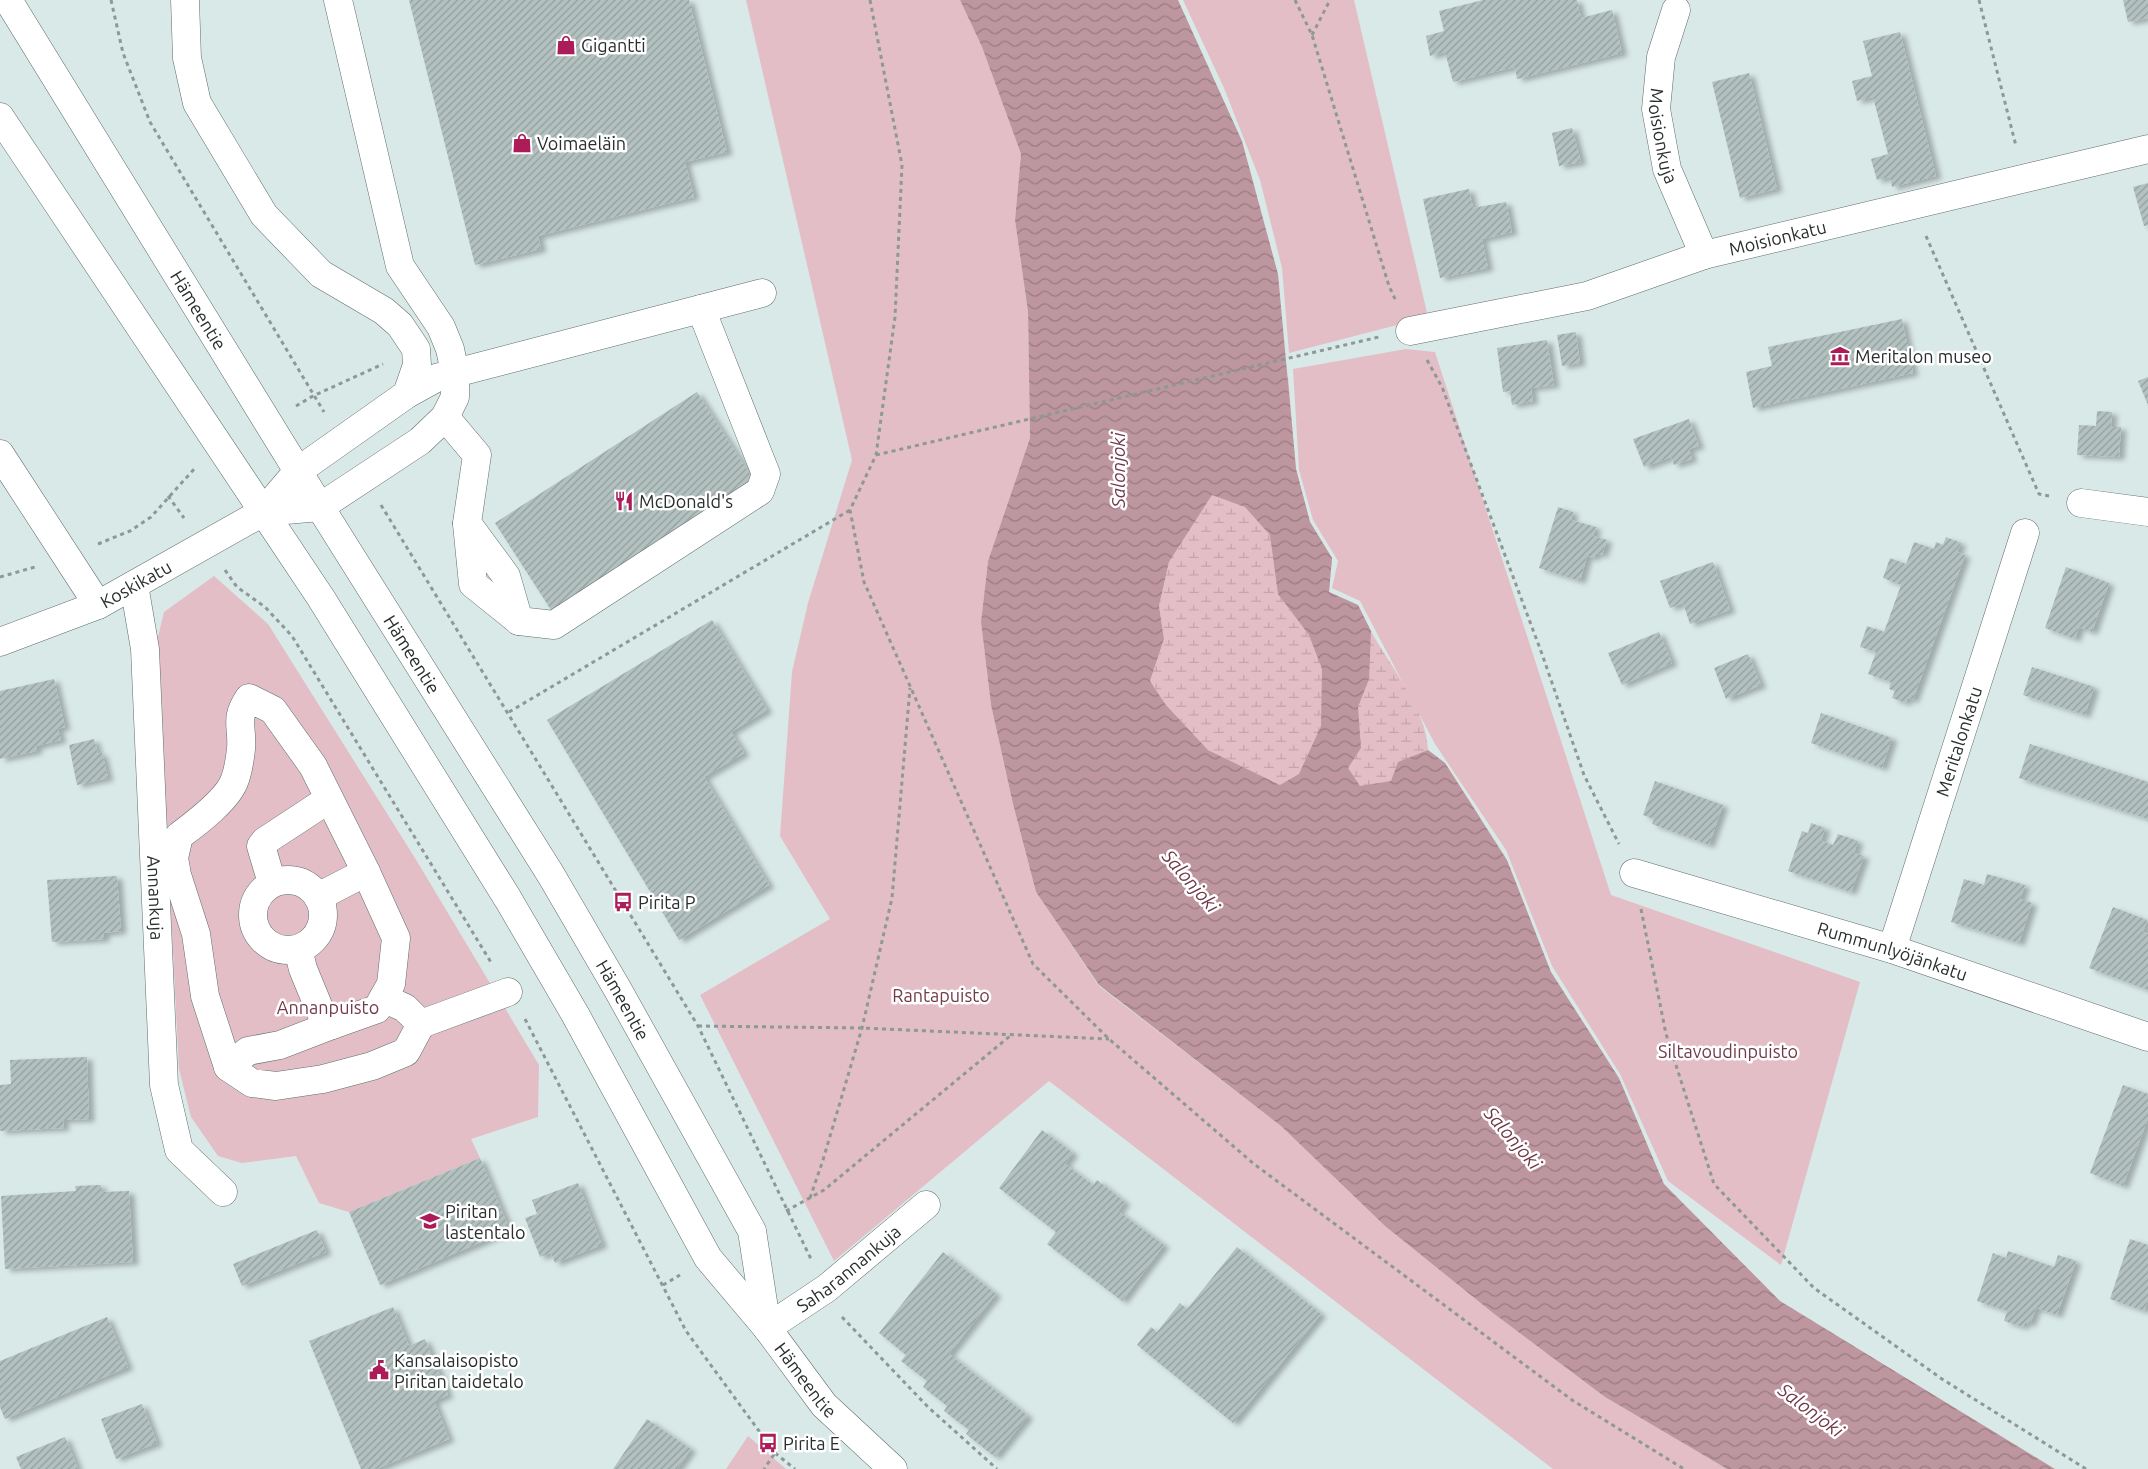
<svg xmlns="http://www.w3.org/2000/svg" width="2148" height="1469" viewBox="0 0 2148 1469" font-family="Ubuntu,sans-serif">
  <defs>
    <pattern id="wetland-marsh" width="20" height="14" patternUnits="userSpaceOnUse" patternTransform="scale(1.25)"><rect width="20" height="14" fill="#e3bec7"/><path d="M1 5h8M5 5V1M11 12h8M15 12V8" fill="none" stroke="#c3a4ab"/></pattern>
    <pattern id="water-waves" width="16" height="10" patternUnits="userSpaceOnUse" patternTransform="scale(1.25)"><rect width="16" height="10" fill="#bd969f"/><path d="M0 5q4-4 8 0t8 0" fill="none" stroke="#9a7b82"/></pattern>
    <pattern id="building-hatch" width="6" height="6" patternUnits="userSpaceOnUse" patternTransform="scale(1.25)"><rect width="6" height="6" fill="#b3c2c0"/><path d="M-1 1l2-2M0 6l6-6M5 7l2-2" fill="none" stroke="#929e9c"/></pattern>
    <filter id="shadow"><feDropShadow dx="5.5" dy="3" stdDeviation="2.5" flood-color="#0004"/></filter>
  </defs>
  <rect width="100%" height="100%" fill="#d9e9e7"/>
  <path fill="url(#wetland-marsh)" d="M1288,376l8,93 14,53 22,36 -3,34 29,13c5,10 9,19 14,28 19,34 55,77 56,117l17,13 35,54 -200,-32 -72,-35 -42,-45 -16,-24 14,-42 -5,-33 10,-44z"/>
  <path fill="#e3bec7" d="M746,0h214l22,47 39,107 -6,66 13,92 2,126 -42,123 -7,61 10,83 22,99 23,88 63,94 182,140 104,100 108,87 112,84 122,72h-174l-504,-388 -215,180 -134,-266 130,-76 -50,-83 12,-164 16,-69 44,-143z
    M1183,0h171l74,317 -139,36 -7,-85 -22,-88 -36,-92z
    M1406,349l29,3 176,543 249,87 -79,283 -113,-84 -48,-107 -68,-108 -46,-116 -71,-106 -75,-143 -28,-13 6,-27 -25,-41 -14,-50 -6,-101z
    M214,576l54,48 147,234 124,207 -1,52 -67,22 9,19 -131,54 -30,-9 -23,-47 -54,7 -24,-7 -27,-39 -12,-48 -22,-428 7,-29z
    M748,1436l38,33h-60z"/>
  <path fill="url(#water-waves)" fill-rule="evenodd" d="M960,0h218l64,141 36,133 18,195 14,53 22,36 -3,34 29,13 13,26 -2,48 -11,28 3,41 -13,20 12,18 31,-5 7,-19 30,-12 17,13 62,97 44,112 68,106 45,106 116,117 275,168h-328l-122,-72 -112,-84 -108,-87 -104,-100 -182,-141 -63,-93 -23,-88 -22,-99 -10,-83 7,-61 42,-123 -2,-126 -13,-92 6,-66 -39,-107zM1212,495l33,12 25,28 8,59 31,41 13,34 -1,57 -22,48 -19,11 -72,-35 -42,-45 -16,-24 14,-42 -5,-33 10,-44z"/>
  <path fill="url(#building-hatch)" filter="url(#shadow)" d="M409,0h280l38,152 -42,10 9,35 -156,39 3,13 -66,16z
    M1483,0h94l4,18 31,-8 10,43 -105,26 -2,-12 -62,15 -8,-30 -15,4 -4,-20 18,-5 -5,-20z
    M2123,0h25v18l-20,4z
    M1900,32l36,144 -44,11 -2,-10 -13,3 -6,-21 17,-5 -15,-57 -16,4 -5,-20 20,-5 -9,-35z
    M1749,73l28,116 -37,9 -28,-116z
    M1572,128l9,34 -22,4 -7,-33z
    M2148,183v42l-4,1 -11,-39z
    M1469,189l4,19 33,-6 6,30 -30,7 6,29 -48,10 -17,-79z
    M1902,319l11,54 -160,35 -7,-36 26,-6 -4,-19z
    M1576,332l4,31 -18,3 -5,-31z
    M1547,340l7,45 -23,3 2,13 -21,4 -2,-14 -7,1 -6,-44z
    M2148,377v28l-10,-24z
    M697,392l56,87 -202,131 -56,-87z
    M2097,411l15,1 -1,15h10l-2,30 -42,-2 2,-30 17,1z
    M1689,419l10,27 -10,3 3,10 -18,6 -3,-8 -27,10 -11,-28z
    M1558,507l15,5 -2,8 25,7 -3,9 14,4 -5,15 -6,-2 -2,5 -7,-2 -7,25 -41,-13z
    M1946,537l15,6 -4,9 8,3 -52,145 -6,-2 -1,5 -14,-5 3,-7 -6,-2 2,-7 -23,-8 8,-22 -16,-5 7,-21 17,6 17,-47 -18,-7 7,-20 16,6 8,-22 20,7 2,-7 7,3z
    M1713,562l17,48 -40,14 -7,-21 -13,5 -10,-27z
    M2066,567l43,16 -17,49 -13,-5 -4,12 -30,-11z
    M712,620l55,90 -36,22 13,21 -40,24 65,108 -90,55 -132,-220z
    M1659,632l13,31 -50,22 -14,-32z
    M1748,654l13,31 -35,14 -12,-31z
    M2032,667l62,20 -9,28 -62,-20z
    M54,679l11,48 -7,2 3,11 -25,6 1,5 -37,8v-68z
    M1821,713l71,25 -10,30 -71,-25z
    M94,739l4,15 4,-1 6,25 -31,7 -8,-40z
    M2030,744l118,38v37l-129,-41z
    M1655,781l68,24 -14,40 -57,-21 2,-5 -11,-4z
    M1811,823l14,5 -4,13 12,4 5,-11 20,7 -4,12 10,3 -13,36 -63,-21 14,-40 6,2z
    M1987,874l38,11 -5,14 12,4 -13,40 -68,-21 13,-43 20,6z
    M117,876l4,55 -17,2v6l-52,3 -5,-62z
    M2113,907l34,13 -4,12 5,2v56l-59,-22z
    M87,1057l2,62 -26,1 1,8 -64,3v-46l11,-1 -1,-24z
    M2123,1085l25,9v24l-25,68 -33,-13z
    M1042,1130l31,23 -8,11 28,21 4,-5 28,22 -7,9 46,34 -42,56 -75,-57 9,-12 -57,-44z
    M480,1158l30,72 -130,55 -31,-73z
    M578,1183l24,62 -47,18 -4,-10 -11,4 -15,-39 12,-4 -5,-14z
    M101,1185l1,7 27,-1 4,71 -128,7 -4,-73 75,-5 -1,-5z
    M317,1230l9,22 -84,34 -9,-22z
    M2130,1239l18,6v55l-4,11 -34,-12z
    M1237,1247l84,67 -88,109 -96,-78 14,-18 6,5 23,-29 7,6z
    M2008,1251l46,16 4,-12 18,6 -19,54 -21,-7 -6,16 -5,-2 -2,5 -19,-6 3,-10 -30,-10 16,-48 13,5z
    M943,1252l53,42 -47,60 79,62 -33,41 -29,-23 3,-4 -25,-19 3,-5 -24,-19 4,-6 -26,-20 5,-6 -27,-22z
    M393,1307l16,39 16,-7 23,56 -14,6 15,38 -73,30h-15l-52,-128z
    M107,1317l21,50 -123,52 -5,-12v-46z
    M142,1404l15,39 -41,16 -15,-40z
    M647,1419l44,30 -14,20h-64z
    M65,1437l13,32h-57l-5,-12z"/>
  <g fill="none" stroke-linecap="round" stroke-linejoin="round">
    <defs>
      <g id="minor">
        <path d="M185,0l2,58 10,45 67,112 57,59 63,37 16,14 16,24 1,16 -10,29"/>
        <path id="s1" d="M1676,10l-15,47 -5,52 11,60 37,86"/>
        <path id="s2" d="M1410,331l177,-35 117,-41 444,-106"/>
        <path d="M445,417l32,38 -10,68 39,53 13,45 35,4 206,-134 6,-17 -65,-165"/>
        <path d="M0,454l98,151"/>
        <path d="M2081,503l67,9"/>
        <path d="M263,512l57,-5 100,-66 25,-24 10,-20v-24l-5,-24 -9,-22 -41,-61 -62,-266"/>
        <path d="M467,524l6,60 46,37"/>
        <path id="s3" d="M134,585l11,64 19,436 15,65 44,42"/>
        <path id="s4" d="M0,642l98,-37 165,-93 35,-41 109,-77 29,-16 326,-85"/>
        <path id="s5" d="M1634,873l258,76 256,88"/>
        <circle cx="288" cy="915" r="35"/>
        <path d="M272,883l-11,-37 4,-5 64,-42"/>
        <path d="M318,897l48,-25"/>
        <path d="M298,949l5,20 21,51 8,5 45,-16 14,-25 5,-46 -30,-66 -53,-106 -40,-56 -24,-12c-15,22 -6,28 -8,51 -1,9 -3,22 -6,30 -6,20 -40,45 -56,57l-5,22 3,17 19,59 9,62 23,71 24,16 24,3 47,-7 49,-13 34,-14 15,-28 -16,-16 -22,-10"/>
        <path id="s6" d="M1892,949l133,-416"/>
        <path d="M421,1024l87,-32"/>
        <path d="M228,1067l20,-16 32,-6 52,-20"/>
        <path id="s7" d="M767,1328l60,-40 99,-83"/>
      </g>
      <g id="major">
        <path id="s8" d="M8,0l312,507 231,368 67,115 134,241 15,97"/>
        <path id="s9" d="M0,117l321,481 187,301 67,115 133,244 59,70 57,77 69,64"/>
      </g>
    </defs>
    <use href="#minor" stroke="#5f6d6b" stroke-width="29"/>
    <use href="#major" stroke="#5f6d6b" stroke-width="29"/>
    <path stroke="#8d9897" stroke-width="3" stroke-dasharray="4 4" stroke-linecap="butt" d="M111,0l12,53 27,69 174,290
      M870,0l32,165 -7,152 -19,138 -26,55 14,72 169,382 76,75 145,125 318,236 112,69
      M1295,0l17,35 77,251 7,15
      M1979,0l37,146
      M1312,35l18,-35
      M1926,236l113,258 10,2
      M1427,360l15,27 100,267 42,121 35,69
      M296,406l17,-10 70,-32
      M876,455l503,-118
      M168,496l16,22
      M381,505l317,521 113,233
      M98,544l32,-13 21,-14 44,-49
      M225,570l12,17 28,20 27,29 200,328
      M0,577l35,-10
      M509,712l341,-202
      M1641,909l25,125 48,150 100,104 128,91 144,90
      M525,1019l161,312 89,122 -11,16
      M698,1026l164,2 247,11
      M810,1198l13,-38 39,-132 30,-130 18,-210
      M786,1211l38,-21 186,-154
      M663,1285l17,-10
      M842,1317l86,90 69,62
      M775,1453l20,16"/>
    <use href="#minor" stroke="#fff" stroke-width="28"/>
    <use href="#major" stroke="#fff" stroke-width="28"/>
  </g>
  <defs>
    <symbol id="shop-bare" viewBox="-9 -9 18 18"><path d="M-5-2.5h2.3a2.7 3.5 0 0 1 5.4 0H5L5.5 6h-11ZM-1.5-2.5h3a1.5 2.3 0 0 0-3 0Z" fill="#ab1c59" stroke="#fff" stroke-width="2.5" paint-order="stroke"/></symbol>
    <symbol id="museum-bare" viewBox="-9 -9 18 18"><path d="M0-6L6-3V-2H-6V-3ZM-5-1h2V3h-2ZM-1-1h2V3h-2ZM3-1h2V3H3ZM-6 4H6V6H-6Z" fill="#ab1c59" stroke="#fff" stroke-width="2.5" paint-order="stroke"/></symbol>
    <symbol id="restaurant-bare" viewBox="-9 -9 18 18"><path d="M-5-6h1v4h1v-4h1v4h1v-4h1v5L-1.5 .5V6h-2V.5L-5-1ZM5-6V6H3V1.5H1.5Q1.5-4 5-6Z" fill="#ab1c59" stroke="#fff" stroke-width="2.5" paint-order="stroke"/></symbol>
    <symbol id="bus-bare" viewBox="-9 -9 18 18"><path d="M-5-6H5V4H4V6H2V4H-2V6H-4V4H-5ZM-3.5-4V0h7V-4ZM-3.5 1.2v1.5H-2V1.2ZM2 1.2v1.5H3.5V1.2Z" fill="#ab1c59" stroke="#fff" stroke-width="2.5" paint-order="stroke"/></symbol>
    <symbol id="school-bare" viewBox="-9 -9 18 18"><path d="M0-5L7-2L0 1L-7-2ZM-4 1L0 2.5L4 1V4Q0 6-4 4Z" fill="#ab1c59" stroke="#fff" stroke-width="2.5" paint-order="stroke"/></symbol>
    <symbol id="civic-bare" viewBox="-9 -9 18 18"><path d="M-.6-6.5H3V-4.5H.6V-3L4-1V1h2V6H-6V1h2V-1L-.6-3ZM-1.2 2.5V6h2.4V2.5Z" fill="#ab1c59" stroke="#fff" stroke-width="2.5" paint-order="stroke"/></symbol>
  </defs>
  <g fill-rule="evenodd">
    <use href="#shop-bare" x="552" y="31" width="28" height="28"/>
    <use href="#shop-bare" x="508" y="129" width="28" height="28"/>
    <use href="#museum-bare" x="1826" y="342" width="28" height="28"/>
    <use href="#restaurant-bare" x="610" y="487" width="28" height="28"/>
    <use href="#bus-bare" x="609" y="888" width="28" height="28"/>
    <use href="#school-bare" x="416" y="1207" width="28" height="28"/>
    <use href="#civic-bare" x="365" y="1356" width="28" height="28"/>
    <use href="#bus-bare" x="754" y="1429" width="28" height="28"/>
  </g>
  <g text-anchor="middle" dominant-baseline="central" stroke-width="5" stroke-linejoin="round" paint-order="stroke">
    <g font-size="18" fill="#292f2e" stroke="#fff" text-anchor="start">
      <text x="581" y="45">Gigantti</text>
      <text x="537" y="143">Voimaeläin</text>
      <text x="1855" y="356">Meritalon museo</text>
      <text x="639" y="501">McDonald's</text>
      <text x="638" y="902">Pirita P</text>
      <text x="445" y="1211">Piritan<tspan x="445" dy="21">lastentalo</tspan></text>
      <text x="394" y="1360">Kansalaisopisto<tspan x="394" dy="21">Piritan taidetalo</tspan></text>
      <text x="783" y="1443">Pirita E</text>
    </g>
    <g font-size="18" fill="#292f2e" stroke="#fff">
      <text stroke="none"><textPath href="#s1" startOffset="129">Moisionkuja</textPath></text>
      <text stroke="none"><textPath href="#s2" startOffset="380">Moisionkatu</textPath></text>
      <text stroke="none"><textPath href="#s8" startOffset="364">Hämeentie</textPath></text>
      <text stroke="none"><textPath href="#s4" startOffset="148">Koskikatu</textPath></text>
      <text stroke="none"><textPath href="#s8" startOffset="769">Hämeentie</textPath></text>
      <text stroke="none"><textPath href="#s6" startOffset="218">Meritalonkatu</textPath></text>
      <text stroke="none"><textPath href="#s3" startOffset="314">Annankuja</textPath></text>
      <text stroke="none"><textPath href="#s5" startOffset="270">Rummunlyöjänkatu</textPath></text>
      <text stroke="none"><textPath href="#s8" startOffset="1174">Hämeentie</textPath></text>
      <text stroke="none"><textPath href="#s7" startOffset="101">Saharannankuja</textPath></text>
      <text stroke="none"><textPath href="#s9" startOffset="1500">Hämeentie</textPath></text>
    </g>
    <g font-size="18" fill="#723b4c" stroke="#fff">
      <text x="941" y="995">Rantapuisto</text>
      <text x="328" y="1007">Annanpuisto</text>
      <text x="1728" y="1051">Siltavoudinpuisto</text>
    </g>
    <g font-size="19" font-style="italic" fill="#6f3949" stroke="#fff">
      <text transform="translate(1118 470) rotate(-90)">Salonjoki</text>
      <text transform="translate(1191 881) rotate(49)">Salonjoki</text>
      <text transform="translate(1513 1138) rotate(49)">Salonjoki</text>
      <text transform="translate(1811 1410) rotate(37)">Salonjoki</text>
    </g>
  </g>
</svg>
